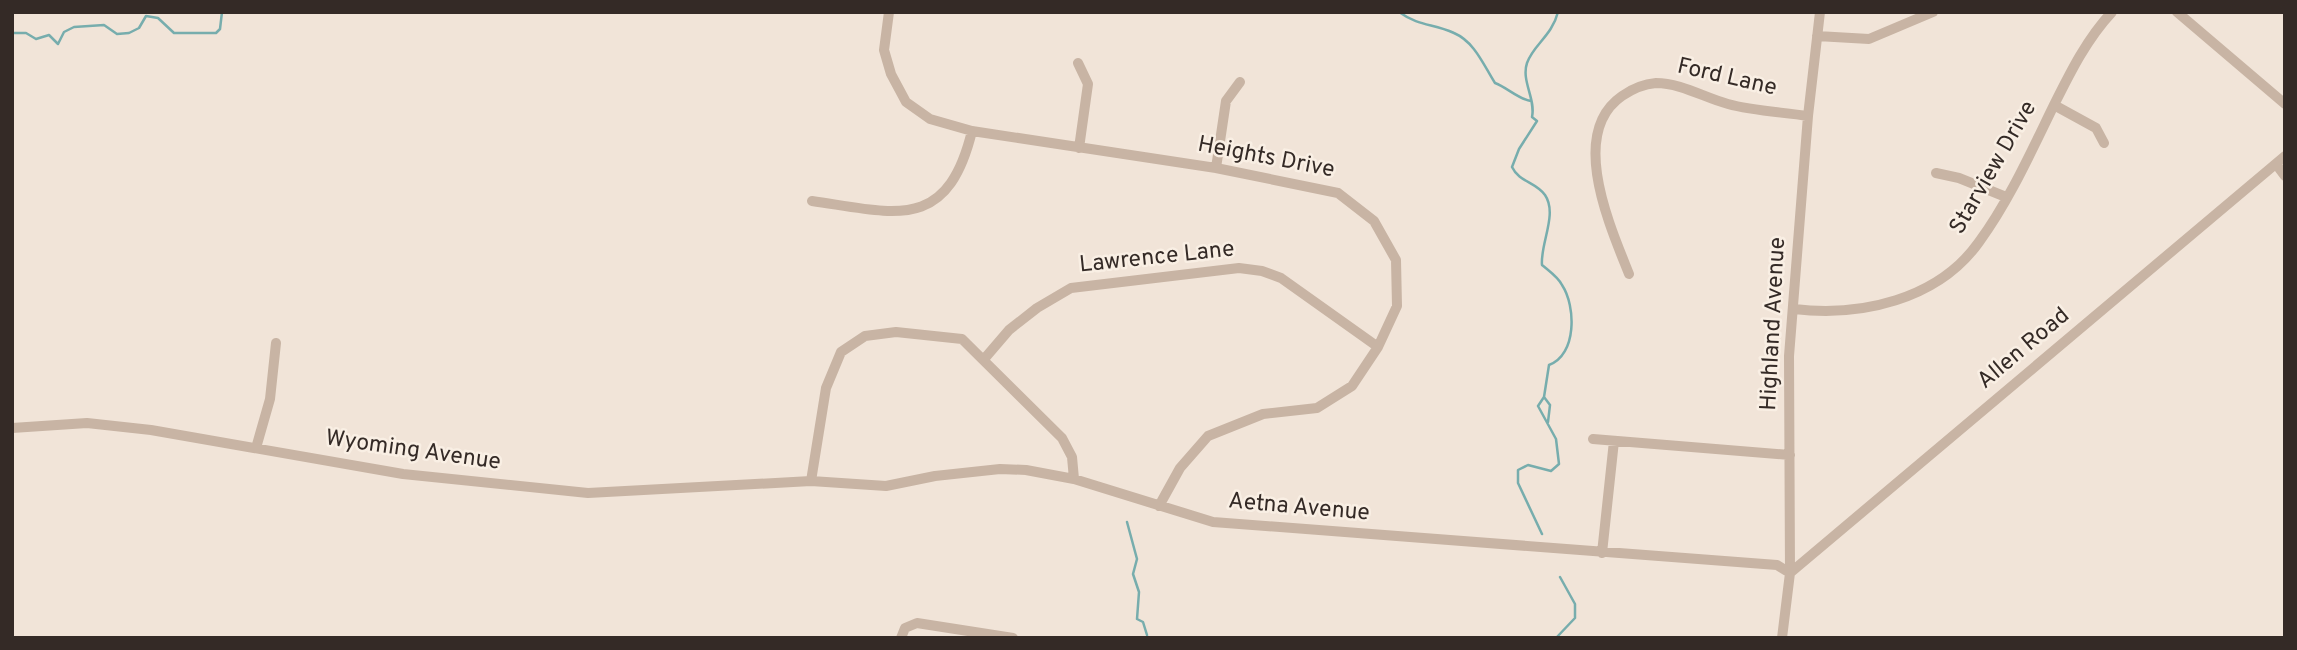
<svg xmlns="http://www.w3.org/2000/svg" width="2297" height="650" viewBox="0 0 2297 650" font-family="Overpass,sans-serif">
  <rect width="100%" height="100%" fill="#f1e4d8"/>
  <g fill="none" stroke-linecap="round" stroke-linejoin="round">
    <path stroke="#77adad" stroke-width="2.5" d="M1399,12c21,15 34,11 55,21 21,9 30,33 41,50 13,5 23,16 36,18
      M12,33h14l10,6 13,-4 9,9 6,-12 10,-5 30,-2 13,9 12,-1 10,-5 7,-12 12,2 16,15h42l4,-4 2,-17
      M1544,397l6,8 -2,17
      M1127,522l10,37 -4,15 6,18 -2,27 6,3 4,13
      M1542,534l-24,-51v-13l10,-5 23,6 8,-7 -3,-25 -18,-33 6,-9 5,-32c28,-10 27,-59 13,-80 -4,-8 -13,-14 -20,-20 -2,-21 16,-51 3,-70 -9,-13 -26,-13 -33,-28l7,-18 18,-28 -5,-4c4,-18 -11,-36 -5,-54 6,-18 25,-27 31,-51
      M1556,638l19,-20v-14l-15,-27"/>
    <path stroke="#c8b4a4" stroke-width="10" d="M889,12l-5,38 7,24 15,28 24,17 42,12 244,37 122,25 36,28 22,39 1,46 -19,41 -26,39 -35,22 -54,6 -55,22 -28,32 -21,38
      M2177,12l108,92
      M1817,36l52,3 64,-27
      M1078,63l10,21 -9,64
      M2054,105l42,23 8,15
      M2276,164l9,12
      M1216,168l10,-67 14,-19
      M1936,173l23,5 47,19
      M812,201c83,12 135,32 160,-70
      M1629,274c-19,-48 -61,-141 -7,-178 10,-7 22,-12 34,-13 25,0 49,15 72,21 25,7 54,8 80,12
      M1794,309c66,8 144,-9 185,-67 30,-41 52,-90 74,-135 17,-34 33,-67 59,-95
      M985,358l24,-28 28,-22 34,-20 168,-20 23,3 19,7 97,69
      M12,428l75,-5 64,7 252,44 185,19 223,-12 75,5 49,-10 65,-7 26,1 48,9 139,43 564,43 13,8
      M1593,439l197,16
      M256,448l14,-49 6,-56
      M811,481l15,-93 15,-36 24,-16 31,-4 66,7 100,99 10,19 2,22
      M1602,553l12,-112
      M1790,573l495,-417
      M901,638l4,-10 12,-5 96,15
      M1782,638l8,-65 -1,-217 19,-240 12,-104"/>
  </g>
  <g text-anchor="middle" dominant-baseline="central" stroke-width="5" stroke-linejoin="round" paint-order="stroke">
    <g font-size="23" fill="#342a26" stroke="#f9efe4">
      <text transform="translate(1727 78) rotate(13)">Ford Lane</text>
      <text transform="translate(1266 158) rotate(11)">Heights Drive</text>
      <text transform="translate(1994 168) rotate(-60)">Starview Drive</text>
      <text transform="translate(1157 258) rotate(-6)">Lawrence Lane</text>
      <text transform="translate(1774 324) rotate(-87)">Highland Avenue</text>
      <text transform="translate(2024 349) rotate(-40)">Allen Road</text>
      <text transform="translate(413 451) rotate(8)">Wyoming Avenue</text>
      <text transform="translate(1299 508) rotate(5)">Aetna Avenue</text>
    </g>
  </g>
  <rect width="2297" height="650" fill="none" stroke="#342a26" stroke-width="28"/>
</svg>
